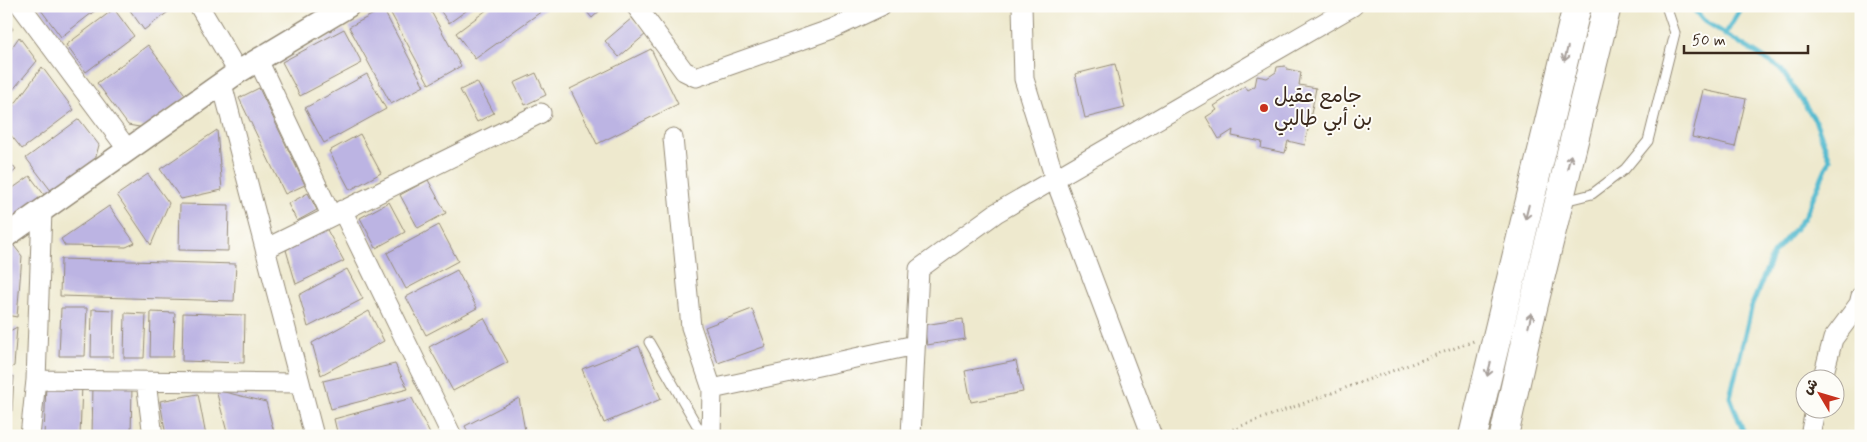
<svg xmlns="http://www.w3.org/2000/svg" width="1867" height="442" viewBox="0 0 1867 442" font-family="Mynerve,'Playpen Sans Arabic',sans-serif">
  <rect width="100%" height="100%" fill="#fdfcf7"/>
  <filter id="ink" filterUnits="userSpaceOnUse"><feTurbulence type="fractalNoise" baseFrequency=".02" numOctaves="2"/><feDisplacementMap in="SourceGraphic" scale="10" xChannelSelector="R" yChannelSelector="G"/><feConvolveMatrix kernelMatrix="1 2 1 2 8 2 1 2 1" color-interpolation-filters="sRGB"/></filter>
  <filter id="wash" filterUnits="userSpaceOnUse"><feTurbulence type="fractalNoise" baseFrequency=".0096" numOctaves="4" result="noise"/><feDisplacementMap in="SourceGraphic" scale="20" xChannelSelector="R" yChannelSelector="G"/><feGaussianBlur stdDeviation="1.12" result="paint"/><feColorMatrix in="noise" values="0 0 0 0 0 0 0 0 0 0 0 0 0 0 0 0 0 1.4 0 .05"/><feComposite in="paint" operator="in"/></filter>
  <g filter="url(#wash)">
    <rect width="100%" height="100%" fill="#eee9ce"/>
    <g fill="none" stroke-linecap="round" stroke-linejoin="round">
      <path stroke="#52bacf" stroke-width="5" d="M1691,6l12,14 77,48 35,52 15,39 -26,59 -31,36 -21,51 -22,92 15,39
        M1725,35l17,-29"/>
    </g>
    <g id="blocks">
      <path fill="#bcb4e3" d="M38,6h63l-40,31z
        M127,6h49l-32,24z
        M387,6h41l33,60 -32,18z
        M437,6h36l-24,17z
        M492,6h57l-74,53 -19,-26z
        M582,6h23l-13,12z
        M114,9l20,27 -48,36 -20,-27z
        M383,9l41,77 -33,18 -42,-77z
        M632,18l14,16 -27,23 -14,-16z
        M6,19l7,10 -7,9z
        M344,29l18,34 -62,33 -18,-34z
        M19,37l18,24 -31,37v-42z
        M148,45l39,52 -42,31 -17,-3 -31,-42z
        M651,49l27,55 -81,40 -27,-55z
        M1115,64l10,44 -40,10 -10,-44z
        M1285,66l2,3 14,3 -2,13 17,3 -11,57 -17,-4 -3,12 -24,-5 1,-6 -30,-6 1,-6 -14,9 -13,-22 11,-7 -3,-4 31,-20 3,4 7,-4 2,-10 10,2 9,-6 1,-5z
        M42,67l32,43 -52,39 -16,-20v-13z
        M536,73l10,22 -21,10 -11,-22z
        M367,74l19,35 -62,34 -19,-35z
        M477,82l17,31 -17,9 -17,-32z
        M259,88l46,97 -20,9 -46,-96z
        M1703,90l43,9 -11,48 -43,-10z
        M79,119l20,26 -4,15 -43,32 -26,-34z
        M217,130l5,60 -41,9 -21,-30z
        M360,134l21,39 -31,17 -21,-39z
        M6,157l10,13 -10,8z
        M148,174l21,29 -18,42 -34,-50z
        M30,176l15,20 -39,28v-31z
        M428,180l18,33 -28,15 -18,-33z
        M308,193l9,17 -20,11 -9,-17z
        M389,202l16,30 -29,16 -16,-30z
        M180,204l49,1 -1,46 -49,-1z
        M109,206l26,37 -9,4 -61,-1 -4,-7z
        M439,225l19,36 -52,28 -19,-36z
        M326,228l18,33 -48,23 -10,-34z
        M11,242l11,14 -5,61 -11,-2v-69z
        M61,259l175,5 -2,37 -174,-5z
        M347,269l16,30 -55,28 -9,-32z
        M457,270l20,38 -51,27 -20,-38z
        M61,308h26l-2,48h-26z
        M92,309l22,1 -1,47h-22z
        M752,309l14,37 -48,17 -13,-36z
        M369,311l15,30 -63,34 -9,-32z
        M151,312l24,1 -2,44h-23z
        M125,313l21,1 -2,44h-20z
        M183,313l62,2 -1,48 -62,-2z
        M484,318l24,44 -55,29 -24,-44z
        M963,319l2,20 -38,6 -3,-20z
        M17,327l-3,39 -8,5v-38z
        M639,346l22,53 -57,24 -22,-54z
        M1016,361l7,31 -52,10 -6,-31z
        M395,364l13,25 -77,20 -8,-28z
        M14,376l-2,35 -6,3v-34z
        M46,384l36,1 -2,51h-36z
        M93,385l39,1 -1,50h-39z
        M216,390l50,12 9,34h-47z
        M198,394l8,42h-40l-6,-35z
        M412,398l19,38h-93l-4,-17z
        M519,398l7,38h-56l-5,-10z"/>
    </g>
  </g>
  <g filter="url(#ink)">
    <use href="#blocks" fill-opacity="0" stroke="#948a76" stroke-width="1"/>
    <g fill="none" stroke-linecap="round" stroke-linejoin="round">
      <defs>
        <path id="service" d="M1564,201l28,-7 33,-25 23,-28 27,-108 -9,-27
          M649,342l54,94"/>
        <path id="minor" d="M21,6l107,144
          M199,6l39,66
          M636,6l48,65 12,6 136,-48 49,-23
          M1022,6l2,73 31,100 97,257
          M258,60l73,155
          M222,84l92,352
          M673,138l18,189 21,62 -1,47
          M342,210l110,226
          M265,249l276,-136
          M36,380l264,3
          M1822,380l11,-41 26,-35 2,-8
          M146,382l7,54
          M712,389l203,-44
          M30,436l6,-56 6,-170
          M911,436l8,-167 77,-56 357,-207
          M1810,436l5,-26"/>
        <path id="tertiary" d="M6,236l232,-164 110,-66"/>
        <path id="primary" d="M1473,436l104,-430
          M1504,436l25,-112 78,-318"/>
      </defs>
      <use href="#service" stroke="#948a76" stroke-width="11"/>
      <use href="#minor" stroke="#948a76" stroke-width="21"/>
      <use href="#tertiary" stroke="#948a76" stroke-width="25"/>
      <use href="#primary" stroke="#948a76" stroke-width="30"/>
      <path stroke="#948a76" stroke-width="3" stroke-dasharray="1 4" stroke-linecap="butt" d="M1214,436l260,-95"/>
      <use href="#service" stroke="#fff" stroke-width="9"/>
      <use href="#minor" stroke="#fff" stroke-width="19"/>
      <use href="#tertiary" stroke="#fff" stroke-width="22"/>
      <use href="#primary" stroke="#fff" stroke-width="28"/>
    </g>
    <defs><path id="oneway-shaft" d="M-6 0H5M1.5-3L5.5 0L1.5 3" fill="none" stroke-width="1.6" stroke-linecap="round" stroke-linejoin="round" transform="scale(1.25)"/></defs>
    <g stroke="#a79f9a">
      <use href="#oneway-shaft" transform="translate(1566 54) rotate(104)"/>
      <use href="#oneway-shaft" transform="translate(1569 162) rotate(-76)"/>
      <use href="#oneway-shaft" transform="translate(1527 212) rotate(104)"/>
      <use href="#oneway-shaft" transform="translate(1530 320) rotate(-77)"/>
      <use href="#oneway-shaft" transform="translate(1489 369) rotate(104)"/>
    </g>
  </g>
  <circle fill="#c8321e" stroke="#fdfcf7" stroke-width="2" cx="1264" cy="108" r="5"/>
  <g text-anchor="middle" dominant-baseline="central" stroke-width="4" stroke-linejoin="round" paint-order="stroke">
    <g font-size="20" fill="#3b2a1e" stroke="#fdfcf7" text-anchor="start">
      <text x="1274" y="96">جامع عقيل<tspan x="1274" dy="23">بن أبي طالبي</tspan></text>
    </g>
  </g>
  <rect width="1867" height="442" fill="none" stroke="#fdfcf7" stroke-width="25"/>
  <g transform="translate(1820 394) rotate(308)"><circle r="24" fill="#fdfcf7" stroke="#afa8a0"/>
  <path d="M0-4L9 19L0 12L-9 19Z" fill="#c8321e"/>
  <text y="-8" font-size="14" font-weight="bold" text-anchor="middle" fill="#3b2a1e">ش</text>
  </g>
  <path d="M1684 45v8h124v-8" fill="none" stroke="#3b2a1e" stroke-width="2.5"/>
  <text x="1692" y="45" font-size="15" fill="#3b2a1e" stroke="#fdfcf7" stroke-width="4" paint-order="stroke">50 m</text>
</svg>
